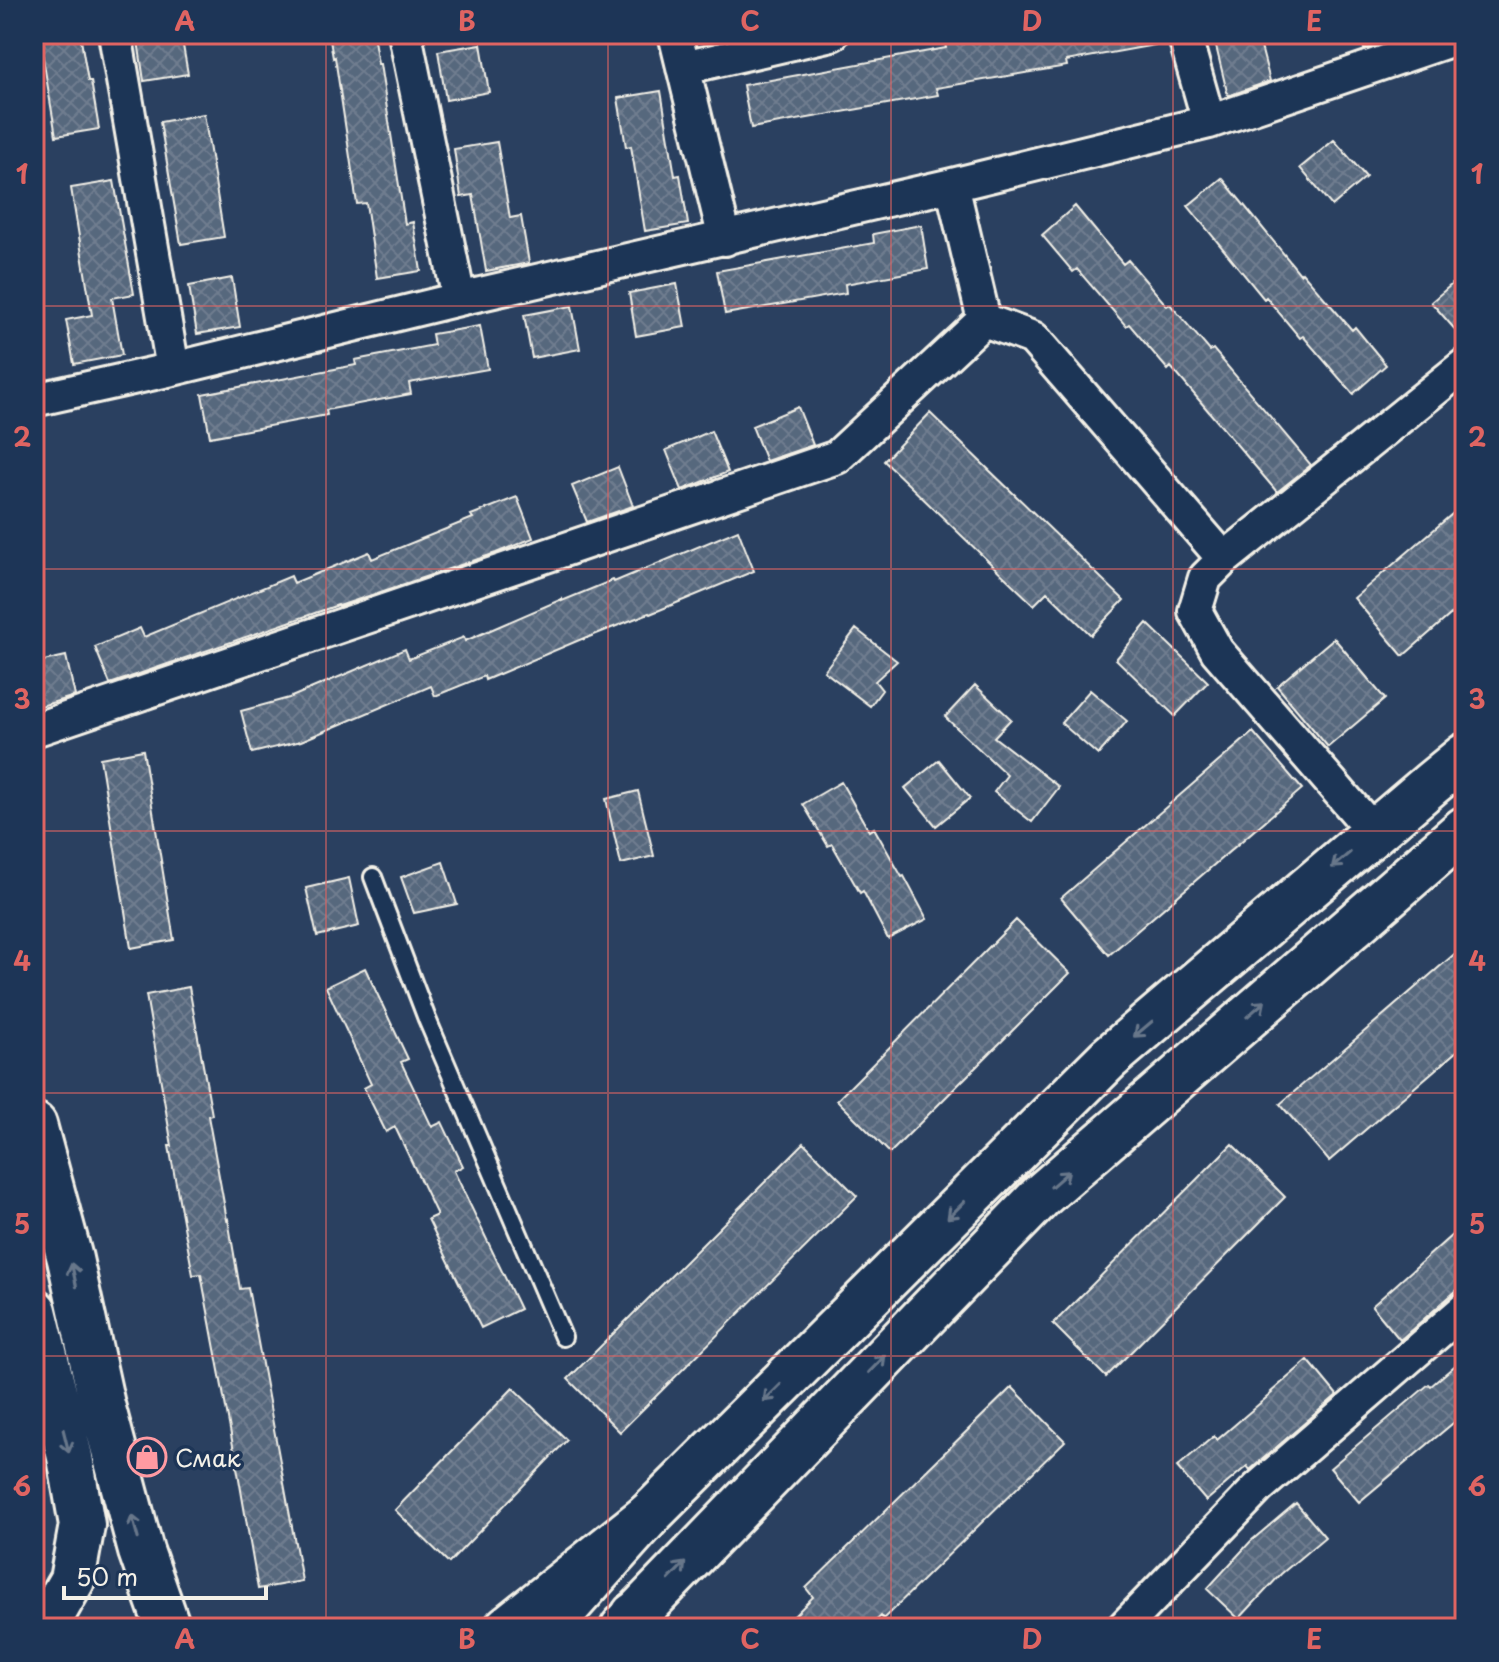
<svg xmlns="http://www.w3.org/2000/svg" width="1499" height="1662" viewBox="0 0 1499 1662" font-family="'Playpen Sans',sans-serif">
  <defs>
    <pattern id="building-cross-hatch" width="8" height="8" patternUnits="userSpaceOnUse" patternTransform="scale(2)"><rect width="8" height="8" fill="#56677d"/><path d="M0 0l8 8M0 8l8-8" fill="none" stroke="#6f7d8f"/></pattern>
  </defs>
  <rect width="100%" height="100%" fill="#2a4060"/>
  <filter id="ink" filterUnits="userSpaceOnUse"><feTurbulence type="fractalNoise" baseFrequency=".0125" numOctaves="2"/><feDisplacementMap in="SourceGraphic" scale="16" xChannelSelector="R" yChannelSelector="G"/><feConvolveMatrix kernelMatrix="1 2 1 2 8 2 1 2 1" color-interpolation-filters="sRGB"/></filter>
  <g filter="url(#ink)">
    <path fill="url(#building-cross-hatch)" stroke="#f4f1e8" stroke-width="2" d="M39,34h41l8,47h3l8,48 -43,7z
      M137,34h44l7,40 -44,7z
      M329,34h44l5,30h2l25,160 8,-2 8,49 -44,7 -11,-75 -9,1 -22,-147 -2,1z
      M988,34h166l1,11 -89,16 1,5 -131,22 2,7 -187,33 -8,-43 203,-37 -1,-6z
      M1213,34h39l2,10 6,-1 10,38 -42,15z
      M1361,34h48l-45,15z
      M481,44l8,48 -43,8 -8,-49z
      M661,91l14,85 5,-1 8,49 -43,7 -14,-85 -5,1 -8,-49z
      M204,114l20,123 -43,7 -21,-122z
      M1334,140l32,37 -34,29 -32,-38z
      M497,142l13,76 11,-2 8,47 -43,8 -13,-76 -12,2 -7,-48z
      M1222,178l78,96 2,-2 50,58 3,-3 31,38 -33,29 -50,-58 -3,2 -34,-41 -2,2 -76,-93z
      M114,181l20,113 -22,4 10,57 -48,9 -8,-44 26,-5 -21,-127z
      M1075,206l48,58 5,-4 39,46 3,-2 40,47 3,-2 98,116 -34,27 -106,-125 -3,3 -39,-46 -3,2 -49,-57 -4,3 -31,-37z
      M921,225l7,44 -83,15 1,9 -121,21 -8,-43 157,-28 -1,-9z
      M1465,273v68l-34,-39z
      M232,278l8,49 -43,7 -8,-48z
      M677,284l8,43 -49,9 -7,-43z
      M572,306l8,43 -48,9 -8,-43z
      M480,326l8,43 -79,14 2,11 -85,16 1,5 -117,22 -8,-43 154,-29 -1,-5 79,-15 -2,-11z
      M798,407l15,38 -47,16 -14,-35z
      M930,413l194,187 -33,35 -44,-43 -13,13 -150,-144z
      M711,431l17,41 -46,18 -16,-40z
      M618,467l15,39 -46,16 -15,-36z
      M517,497l16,41 -37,15 -157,53 -1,-1 -228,79 -15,-37 45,-19 4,9 147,-61 3,7 75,-31 3,7 101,-41 -2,-3z
      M1465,503v99l-62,54 -49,-58z
      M738,530l16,41 -104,43 -1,-1 -65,26v-1l-99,42 -1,-4 -49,20 -4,-10 -130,55 -49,12 -11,-42 48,-13 116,-49 4,10 55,-22 1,4 97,-42v2l51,-21 1,2z
      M1147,623l61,59 -33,34 -59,-57z
      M856,629l41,32 -22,20 7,9 -12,16 -46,-35z
      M1334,638l51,61 -57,48 -51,-61z
      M66,656l9,40 -41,12v-45z
      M975,685l36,34 -17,18 65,50 -27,35 -38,-30 13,-17 -62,-58z
      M1090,690l37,31 -29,34 -37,-32z
      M1253,732l49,57 -193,166 -48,-57z
      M143,750l31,190 -43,8 -31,-190z
      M939,760l31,38 -34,28 -31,-38z
      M841,782l28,49 5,-3 28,49 2,-1 23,43 -39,20 -25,-48 -3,2 -28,-49 -4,2 -25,-42z
      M638,791l16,65 -33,8 -15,-65z
      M443,862l14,42 -43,9 -13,-36z
      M349,878l10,48 -42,10 -11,-48z
      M1016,920l54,53 -180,180 -53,-53z
      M1465,945v99l-136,117 -49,-57z
      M365,968l43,91 -7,3 31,65 10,-5 21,44 -9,5 66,138 -39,19 -53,-109 9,-4 -42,-88 -9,5 -22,-44 7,-4 -45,-97z
      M189,987l23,128 -4,1 19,104 1,-1 12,70 8,-1 54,293 -44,8 -21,-122 -36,-193 -8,1 -24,-129h3l-26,-151z
      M804,1143l53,53 -237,236 -52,-53z
      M1232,1144l53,53 -179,180 -53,-53z
      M1452,1235l13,15v33l-65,57 -28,-34z
      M1465,1357v56l-106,89 -29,-34 99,-84 2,2z
      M1308,1360l29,35 -87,75 -3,-4 -41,35 -29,-34 37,-31 3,4 55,-47 -1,-1z
      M1012,1387l53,54 -182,178 -2,-3 -12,12h-87l31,-31 -7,-9z
      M513,1388l54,52 -118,123 -54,-53z
      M1296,1503l29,34 -44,37 -42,45 -32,-30 44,-48z"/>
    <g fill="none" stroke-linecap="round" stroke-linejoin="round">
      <defs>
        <path id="service" d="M373,877l54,142 136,318"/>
        <path id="minor" d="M115,34l58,335
          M405,34l54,265
          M675,34l50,205
          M1184,34l25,88
          M683,68l149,-34
          M984,320l49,18 191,221 241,-194
          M34,400l139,-31 286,-70 493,-114 257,-63 256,-87
          M1224,559l-19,19 -10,33 22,40 157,181
          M34,730l803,-273 147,-137 -32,-135
          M1123,1628l135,-140 207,-179"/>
        <path id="secondary" d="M34,1125l36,134 32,146 39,146 27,77
          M34,1311l36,146 12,68 -10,55 -16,28 -22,13
          M548,1628l100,-112 461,-458 323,-275 33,-27
          M623,1628l419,-433 423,-366"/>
        <path id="trunk" d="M507,1628l141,-112
          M629,1628l5,-13"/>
      </defs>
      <use href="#service" stroke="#f4f1e8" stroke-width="22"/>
      <use href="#minor" stroke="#f4f1e8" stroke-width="38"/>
      <use href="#secondary" stroke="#f4f1e8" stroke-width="50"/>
      <use href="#trunk" stroke="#f4f1e8" stroke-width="50"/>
      <use href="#service" stroke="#1d3557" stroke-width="16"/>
      <use href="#minor" stroke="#1d3557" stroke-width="32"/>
      <use href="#secondary" stroke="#1d3557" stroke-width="44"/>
      <use href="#trunk" stroke="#1d3557" stroke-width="44"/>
    </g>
    <defs><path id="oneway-shaft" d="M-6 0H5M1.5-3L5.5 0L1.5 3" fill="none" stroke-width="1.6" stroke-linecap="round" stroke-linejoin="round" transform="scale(2)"/></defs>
    <g stroke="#68778a">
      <use href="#oneway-shaft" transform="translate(1341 860) rotate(140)"/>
      <use href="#oneway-shaft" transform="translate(1256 1009) rotate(-41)"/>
      <use href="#oneway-shaft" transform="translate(1143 1029) rotate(140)"/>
      <use href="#oneway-shaft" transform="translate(1060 1179) rotate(-41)"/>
      <use href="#oneway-shaft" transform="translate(956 1210) rotate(135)"/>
      <use href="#oneway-shaft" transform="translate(74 1275) rotate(-102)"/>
      <use href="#oneway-shaft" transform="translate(877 1364) rotate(-46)"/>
      <use href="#oneway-shaft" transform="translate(772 1393) rotate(135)"/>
      <use href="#oneway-shaft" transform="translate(66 1441) rotate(76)"/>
      <use href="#oneway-shaft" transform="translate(135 1527) rotate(-105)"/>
      <use href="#oneway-shaft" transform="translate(677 1571) rotate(-46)"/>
    </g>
  </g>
  <path fill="none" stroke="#df6462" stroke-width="2" stroke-opacity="0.55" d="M326,34v1594M608,34v1594M891,34v1594M1173,34v1594M34,306h1431M34,569h1431M34,831h1431M34,1093h1431M34,1356h1431"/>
  <defs>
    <symbol id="shop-ring" viewBox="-11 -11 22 22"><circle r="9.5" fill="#1d3557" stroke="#ff9aa2" stroke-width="1.5"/><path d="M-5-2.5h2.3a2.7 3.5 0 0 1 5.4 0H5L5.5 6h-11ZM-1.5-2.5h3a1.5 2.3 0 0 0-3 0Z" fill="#ff9aa2"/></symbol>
  </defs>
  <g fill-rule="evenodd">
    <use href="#shop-ring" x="125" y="1435" width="44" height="44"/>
  </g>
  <g text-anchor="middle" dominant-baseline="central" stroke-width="7" stroke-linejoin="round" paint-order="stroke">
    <g font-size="24" fill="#f4f1e8" stroke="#1d3557" text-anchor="start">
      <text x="175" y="1457">Смак</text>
    </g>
  </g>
  <rect width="1499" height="1662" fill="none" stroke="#1d3557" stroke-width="88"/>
  <path d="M64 1586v12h202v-12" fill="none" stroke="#f4f1e8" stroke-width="4"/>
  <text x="76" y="1586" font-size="24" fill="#f4f1e8" stroke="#1d3557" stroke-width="6" paint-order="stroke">50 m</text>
  <rect x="44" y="44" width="1411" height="1574" fill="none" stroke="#df6462" stroke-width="3"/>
  <g font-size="26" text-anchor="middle" font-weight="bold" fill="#df6462">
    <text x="185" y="31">A</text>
    <text x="467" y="31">B</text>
    <text x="750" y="31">C</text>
    <text x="1032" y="31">D</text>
    <text x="1314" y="31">E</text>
    <text x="22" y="184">1</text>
    <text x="1477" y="184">1</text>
    <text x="22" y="447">2</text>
    <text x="1477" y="447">2</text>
    <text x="22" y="709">3</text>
    <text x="1477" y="709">3</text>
    <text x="22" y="971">4</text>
    <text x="1477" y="971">4</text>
    <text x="22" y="1234">5</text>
    <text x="1477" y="1234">5</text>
    <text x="22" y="1496">6</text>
    <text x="1477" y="1496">6</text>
    <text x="185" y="1649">A</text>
    <text x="467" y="1649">B</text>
    <text x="750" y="1649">C</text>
    <text x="1032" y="1649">D</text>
    <text x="1314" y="1649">E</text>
  </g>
</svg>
